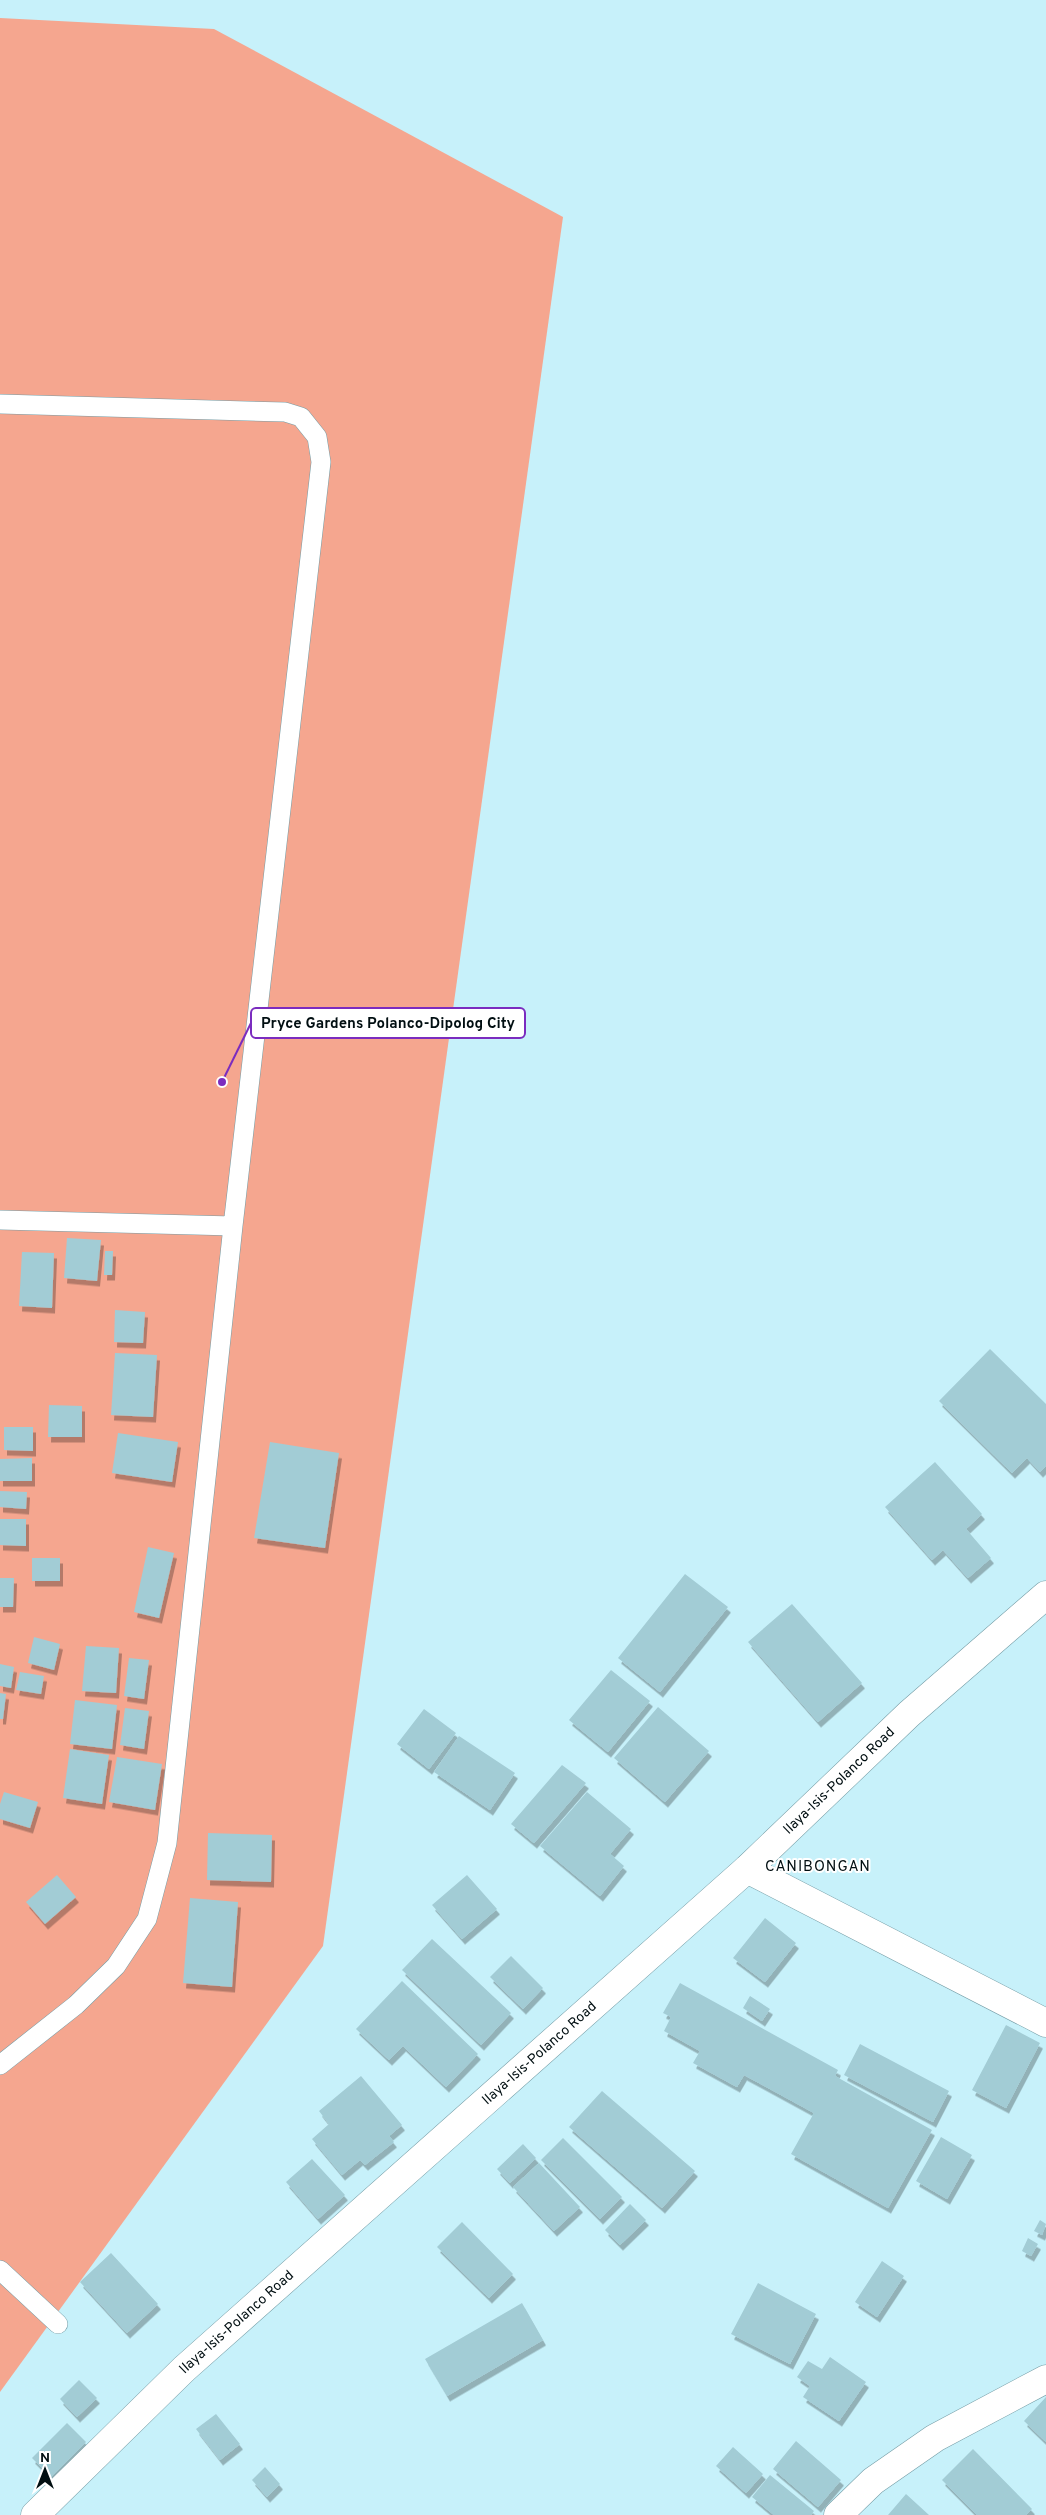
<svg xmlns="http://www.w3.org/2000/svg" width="1046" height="2515" viewBox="0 0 1046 2515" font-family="Overpass,sans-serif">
  <defs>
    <filter id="shadow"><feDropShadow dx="3" dy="5.5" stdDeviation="0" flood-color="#0004"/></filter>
  </defs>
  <rect width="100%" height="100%" fill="#c7f1fa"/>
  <path fill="#f5a68f" d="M0,18l214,11 349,188 -240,1729 -323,446z"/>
  <path fill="#a2ccd5" filter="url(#shadow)" d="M67,1238l34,2 -4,41 -33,-3z
    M105,1251h8l-1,24h-8z
    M22,1252l32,1 -2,55 -33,-2z
    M115,1310l30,2 -2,31 -29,-1z
    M990,1349l56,55v62l-6,6 -13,-14 -15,15 -73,-72z
    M115,1353l42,2 -4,62 -42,-2z
    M49,1405l33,1v31h-34z
    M4,1427h29v24l-29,-1z
    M118,1433l60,9 -6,40 -60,-9z
    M270,1442l69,11 -14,95 -71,-10z
    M32,1458v23h-32v-22z
    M935,1462l47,52 -16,15 25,29 -23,20 -25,-28 -11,10 -47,-53z
    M0,1491l27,1 -1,17 -26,-2z
    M0,1519h26v27l-26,-1z
    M148,1547l26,6 -15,65 -25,-6z
    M32,1558h28v23h-28z
    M685,1574l43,33 -68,85 -42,-34z
    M0,1578h14l-1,29h-13z
    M792,1604l70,79 -44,39 -70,-80z
    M34,1637l26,7 -6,26 -26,-7z
    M86,1646l33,2 -3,45 -34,-2z
    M129,1658l20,2 -5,39 -20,-3z
    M0,1664l14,3 -3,21 -11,-2z
    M611,1670l39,31 -42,51 -39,-32z
    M20,1672l24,4 -3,18 -25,-4z
    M0,1693l6,1 -3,25h-3z
    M75,1700l42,5 -5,44 -42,-5z
    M658,1707l51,44 -44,51 -51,-44z
    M125,1708l24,3 -5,38 -24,-4z
    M424,1709l32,24 -27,36 -32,-25z
    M459,1736l56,37 -25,37 -56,-38z
    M70,1749l39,6 -7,49 -39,-6z
    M117,1757l45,7 -7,46 -46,-8z
    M562,1765l24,18 -52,60 -23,-19z
    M4,1792l34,10 -8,26 -30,-9v-15z
    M587,1792l44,37 -21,25 14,12 -24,30 -60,-50z
    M208,1833l64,2 -1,47 -64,-2z
    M57,1875l19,22 -31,27 -19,-22z
    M467,1875l30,34 -35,30 -30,-34z
    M190,1898l48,4 -6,85 -49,-4z
    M765,1918l31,25 -31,39 -32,-24z
    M432,1939l79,74 -30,32 -79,-75z
    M511,1956l32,32 -20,21 -33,-32z
    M402,1981l76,73 -32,33 -43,-41 -14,14 -33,-31z
    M680,1983l158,87 -3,6 97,54 -44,78 -97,-54 23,-41 -70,-38 -7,12 -44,-24 7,-12 -36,-20 7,-14 -8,-4z
    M750,1996l20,13 -8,12 -19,-13z
    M1006,2025l34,18 -34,65 -34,-18z
    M860,2044l89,47 -16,31 -89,-47z
    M361,2076l41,49 -13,11 5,6 -29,23 -5,-5 -18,15 -30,-36 17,-15 -10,-13z
    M602,2091l93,80 -33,37 -93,-81z
    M941,2137l31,18 -25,44 -31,-18z
    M563,2138l59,59 -22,22 -59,-59z
    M523,2144l13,14 -26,25 -13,-14z
    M312,2159l33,36 -27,24 -32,-37z
    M539,2163l41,44 -26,24 -41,-44z
    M630,2204l16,16 -26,25 -15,-15z
    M1040,2220l6,4 -4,11 -8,-4z
    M462,2222l51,52 -24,24 -52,-51z
    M1028,2238l10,6 -7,12 -9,-5z
    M111,2253l47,51 -31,29 -47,-51z
    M882,2261l22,15 -27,41 -22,-15z
    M758,2283l58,31 -26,50 -59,-30z
    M522,2303l21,37 -96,56 -22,-37z
    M830,2357l36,25 -27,39 -36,-24 7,-11 -13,-9 11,-16 14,8z
    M79,2380l18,18 -20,19 -17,-18z
    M1046,2397v45l-22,-21z
    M216,2414l24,30 -20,16 -24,-31z
    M67,2423l19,19 -35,35 -19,-19z
    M796,2441l45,39 -23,27 -45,-38z
    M733,2447l30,27 -17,19 -30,-27z
    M973,2449l59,60 -6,6h-49l-35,-35z
    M265,2467l15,17 -13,13 -15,-17z
    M770,2475l44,36 -3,4h-37l-22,-18z
    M906,2494l23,21h-41z"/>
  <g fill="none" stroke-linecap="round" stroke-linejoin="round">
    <defs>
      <path id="service" d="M0,404l285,8 16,5 16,20 4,25 -88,764 -66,617 -20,76 -31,47 -40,39 -76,60
        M0,1220l233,6
        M0,2270l58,54"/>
      <path id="minor" d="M747,1869l299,154
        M838,2515l35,-34 62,-43 111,-59"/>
      <g id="secondary">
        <path id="s1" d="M35,2515l149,-146 563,-500 162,-155 137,-119"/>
      </g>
    </defs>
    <use href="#service" stroke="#749ca5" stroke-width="20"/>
    <use href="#minor" stroke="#749ca5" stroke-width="29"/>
    <use href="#secondary" stroke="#749ca5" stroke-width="29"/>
    <use href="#service" stroke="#fff" stroke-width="19"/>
    <use href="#minor" stroke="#fff" stroke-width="28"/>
    <use href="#secondary" stroke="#fff" stroke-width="28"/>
  </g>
  <g text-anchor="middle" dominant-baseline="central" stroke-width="4" stroke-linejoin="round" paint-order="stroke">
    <g font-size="14" fill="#010e11" stroke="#fff">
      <text stroke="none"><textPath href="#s1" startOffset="1089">Ilaya-Isis-Polanco Road</textPath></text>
      <text stroke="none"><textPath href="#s1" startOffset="684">Ilaya-Isis-Polanco Road</textPath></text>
      <text stroke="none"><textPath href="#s1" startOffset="279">Ilaya-Isis-Polanco Road</textPath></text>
    </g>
    <g font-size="15" letter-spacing="1" fill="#010e11" stroke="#fff">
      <text x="818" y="1867">CANIBONGAN</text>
    </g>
  </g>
  <path fill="none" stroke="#7b2cbf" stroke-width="2" d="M222 1082L251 1023"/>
  <circle fill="#7b2cbf" stroke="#fff" stroke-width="2" cx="222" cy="1082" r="5"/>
  <rect fill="#fff" stroke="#7b2cbf" stroke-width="2" x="251" y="1008" width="274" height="30" rx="5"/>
  <g font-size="15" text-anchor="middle" font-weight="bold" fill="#010e11">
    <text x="388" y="1028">Pryce Gardens Polanco-Dipolog City</text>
  </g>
  <g transform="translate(45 2470)" stroke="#ffffff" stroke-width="4" paint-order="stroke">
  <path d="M0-4L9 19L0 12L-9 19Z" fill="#010e11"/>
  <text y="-8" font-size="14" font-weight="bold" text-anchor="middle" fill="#010e11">N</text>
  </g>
</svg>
